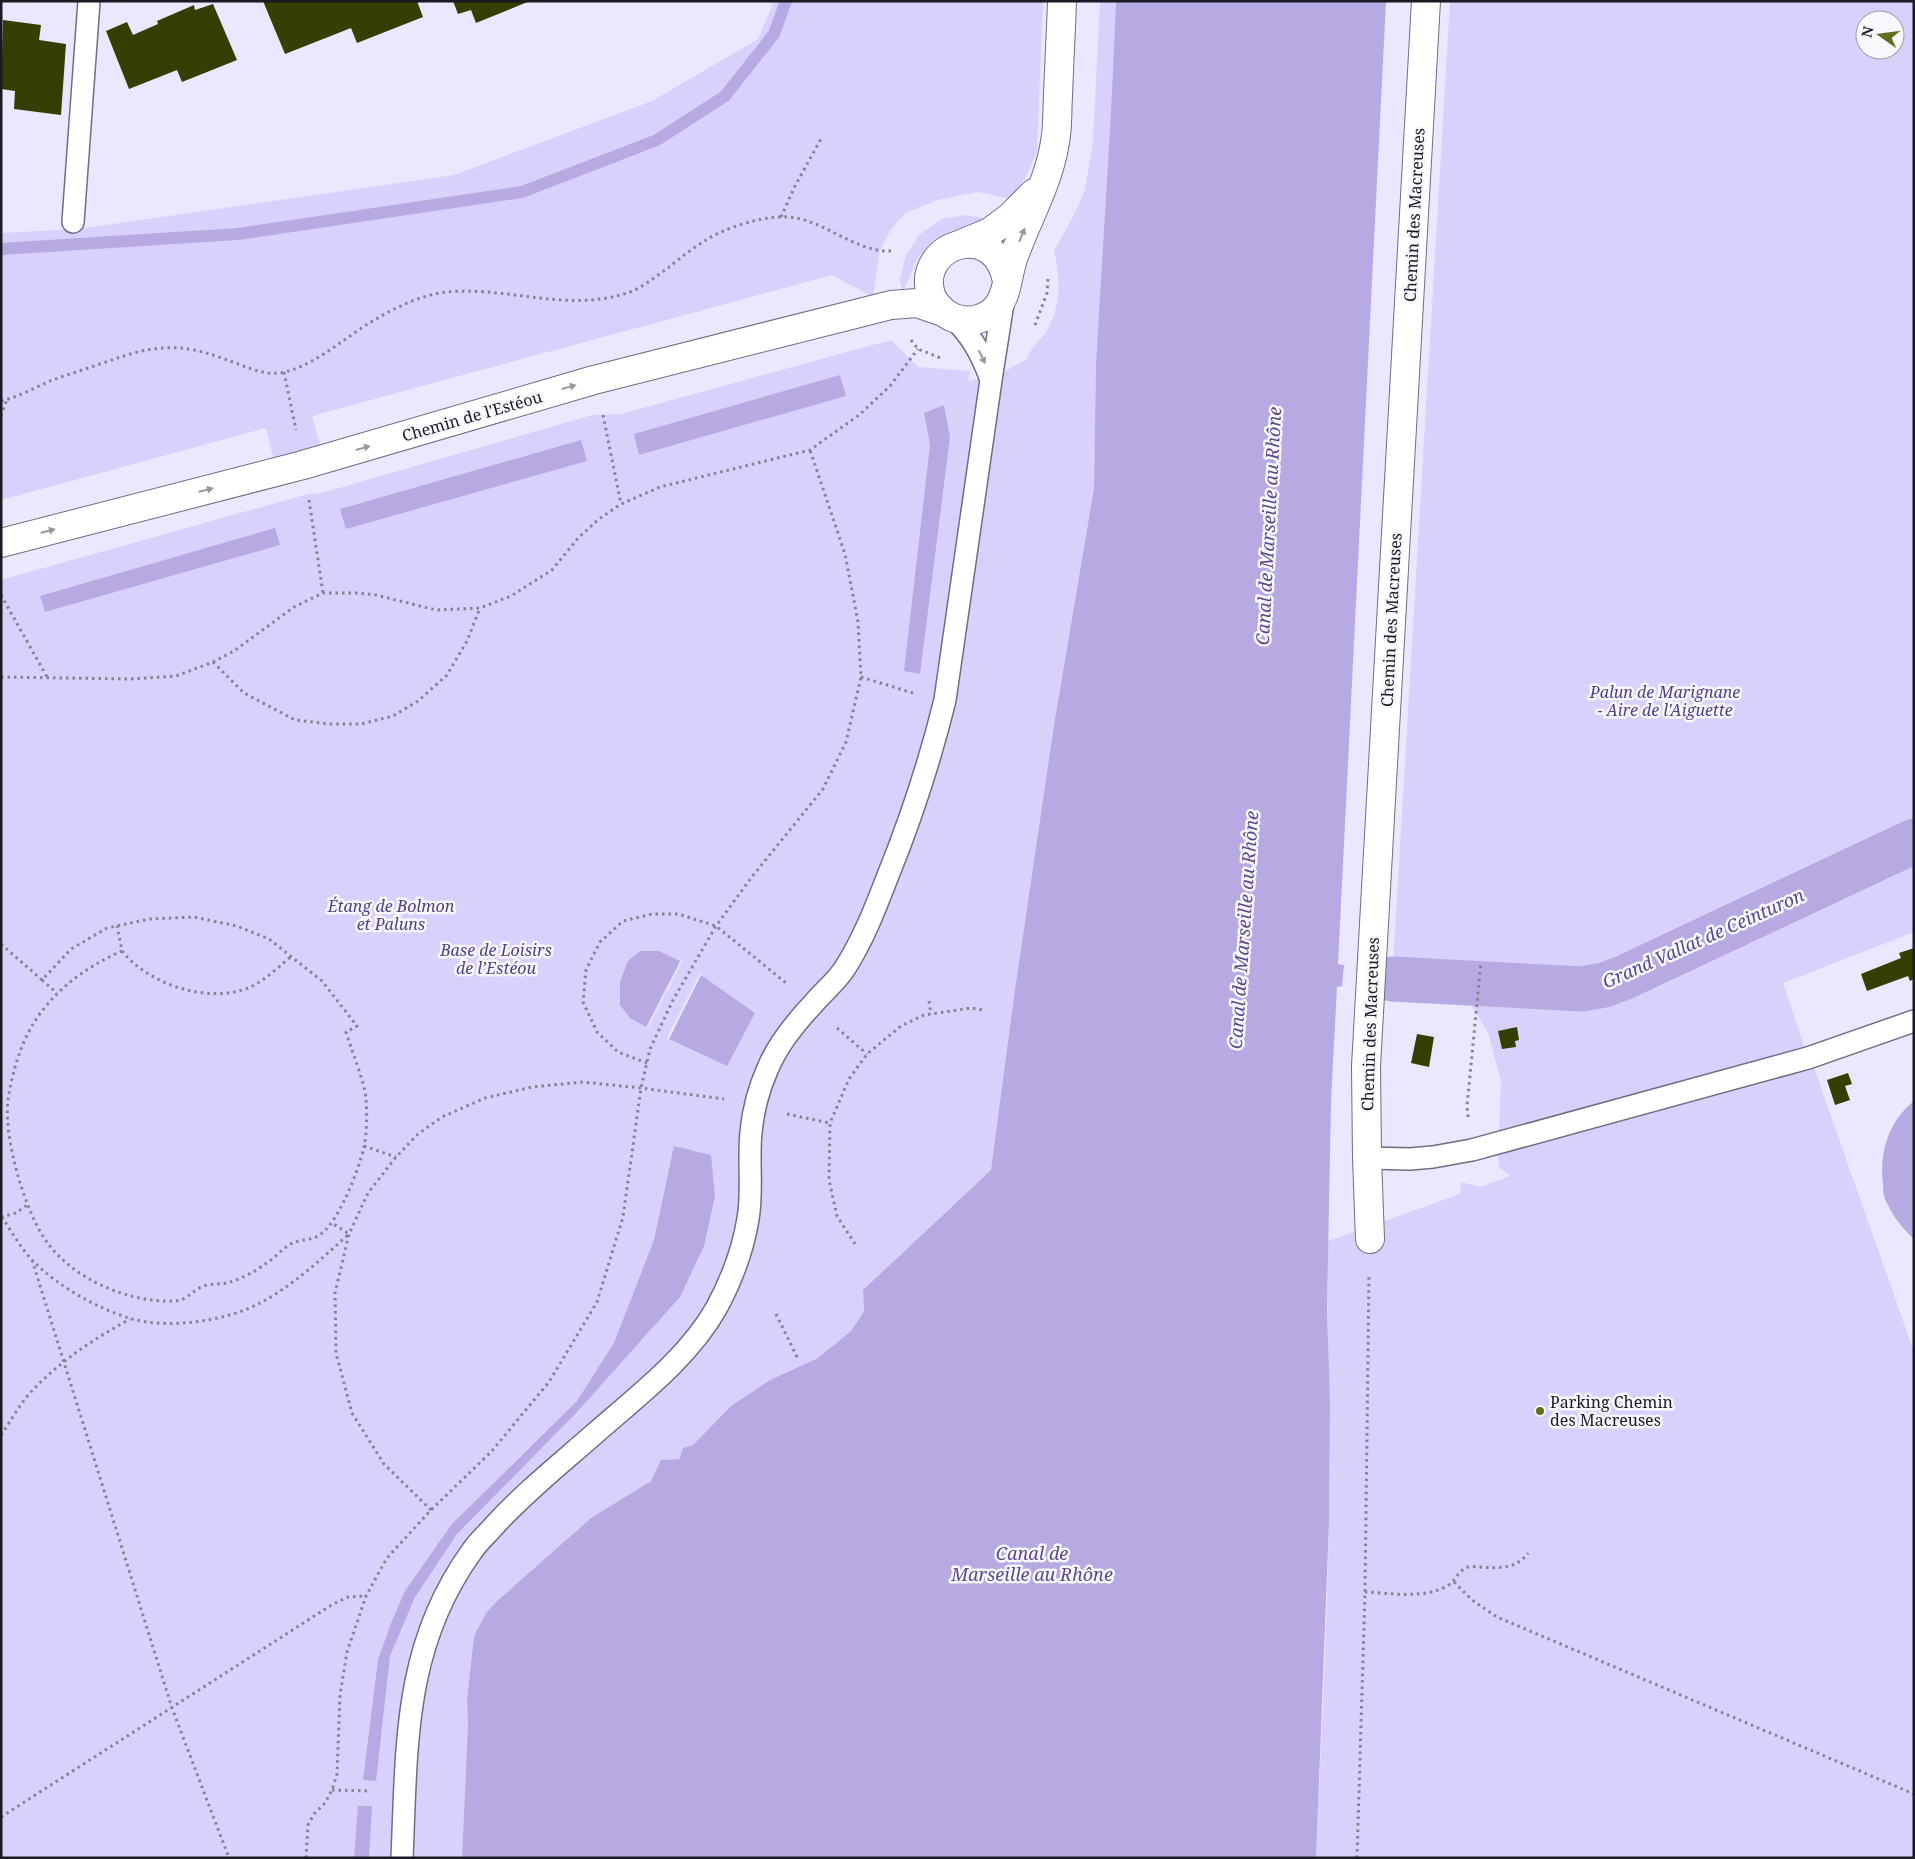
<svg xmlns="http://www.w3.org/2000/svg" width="1915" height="1859" viewBox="0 0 1915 1859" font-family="'Noto Serif',serif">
  <rect width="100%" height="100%" fill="#ebe7ff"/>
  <path fill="#d9d1fb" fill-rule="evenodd" d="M774,1h269l-6,150 -10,24 -16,24 -33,-7 -41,8 -33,14 -14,17 -10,20 -7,46 -41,-22 -520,141 9,32 -48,11 -7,-31 -265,72v-267l77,-4 376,-54 198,-74 106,-62z
    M1100,1h16l-5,110 -15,252 -2,125 -40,237 -63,445 -128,120 1,21 -13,20 -33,27 -48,22 -39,26 -38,39 -10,3 -4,11 -18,1 -10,21 -60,37 -94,83 -11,12 -12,23 -7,63 1,25 -6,134h-461v-1278l307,-86 14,-1 270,-78 29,-1 270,-74 27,27 52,4 -2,10 32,-7 27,-15c3,-12 14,-18 20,-29 15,-25 13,-53 7,-80l18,-31 13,-29 8,-50z
    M1450,1h464v931l-131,51 25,75 6,10 100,284v506h-598c5,-112 11,-225 13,-337 2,-93 -3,-187 -1,-280l132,-47 1,-12 19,5 30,-11 -11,-9 -1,-10 3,-76 -13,-48 -19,-32 -78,-3zM1865,20h30v30h-30z
    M966,215l21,4c-23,10 -52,16 -68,38 -7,9 -8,23 -17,35l-2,-13 6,-24 14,-21 22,-15z"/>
  <path fill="#b7aae3" d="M1116,1h270l-48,963 6,1 -2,21 -5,1 -6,114 -4,208 3,94 -1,119 -13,336h-854l6,-134 -1,-25 7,-63 12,-23 11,-12 94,-83 60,-37 10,-21 18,-1 4,-11 10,-3 38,-39 39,-26 48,-22 33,-27 13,-20 -1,-21 128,-120 23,-173 40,-272 40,-237 2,-125 15,-252z
    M840,375l6,21 -207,59 -5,-21z
    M944,405l6,32 -30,237 -16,-3 26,-226 -6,-32z
    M581,440l6,21 -241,68 -6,-20z
    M275,528l5,17 -235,67 -5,-16z
    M640,951h19l21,10 -34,66 -16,-9 -10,-13v-23l8,-21z
    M701,975l54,38 -28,53 -58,-27z
    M1914,1101v138c-13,-12 -22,-24 -29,-40 -2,-5 -2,-11 -2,-15 -4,-32 6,-63 31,-83z
    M674,1146l37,9 4,41 -11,50 -24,51 -104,116 -119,121 -42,63 -25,59 -14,125 -13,-1 15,-120 13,-37 14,-32 47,-67 125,-123 37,-58 40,-103z
    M358,1806h14l-3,52h-15z"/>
  <path fill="#ebe7ff" d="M682,959v3l-34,66 -2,2z
    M700,973h2l-34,68 -1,-3z"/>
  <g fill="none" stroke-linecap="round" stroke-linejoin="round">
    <path stroke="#b7aae3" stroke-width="12" d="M1,249l237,-15 284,-42 135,-52 68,-44 49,-62 12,-33"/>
    <path stroke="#b7aae3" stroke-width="45" d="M1392,979l190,10 22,-4 19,-7 291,-137"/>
  </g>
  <path fill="#344003" d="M263,1h154l6,16 -66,26 -6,-15 -66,26z
    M453,1h77l-54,22 -5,-13 -13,4z
    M213,4l24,56 -55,22 -5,-12 -48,19 -23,-58 21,-9 6,13 25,-11 -1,-3 37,-16 1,5z
    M3,20l38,5 -2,15 27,4 -5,71 -47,-6 1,-18 -14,-2z
    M1914,948v31l-4,2 -2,-5 -41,15 -6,-17 40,-16 -2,-5z
    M1517,1027l2,13 -4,1 1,6 -14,2 -4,-18z
    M1417,1034l17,3 -5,30 -18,-4z
    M1848,1073l4,11 -7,2 5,14 -15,5 -8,-25z"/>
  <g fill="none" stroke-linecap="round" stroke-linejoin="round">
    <defs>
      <path id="lane" d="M73,222l16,-221
        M953,318c19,18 29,37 38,62l13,-83
        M1367,1158l43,1 23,-2 39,-7 336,-92 106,-37
        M402,1858c5,-112 1,-212 70,-307 6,-9 15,-17 22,-25 30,-33 65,-61 98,-90 44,-39 96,-77 125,-129 15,-28 26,-57 31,-88 5,-28 0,-58 3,-87 2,-21 8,-44 17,-64 10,-24 28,-46 46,-65 10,-12 23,-22 31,-35 18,-28 30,-59 42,-90 24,-59 43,-117 58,-178l46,-320"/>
      <path id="street" d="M961,244l29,-12 20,-15 24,-24
        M1007,281c-12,-63 -88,-37 -77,10 2,11 13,23 24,27 16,6 34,1 44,-12 10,-13 10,-35 16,-50 14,-39 35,-74 41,-114 3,-15 2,-31 3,-46 1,-31 3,-63 4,-95
        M1,543l302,-78 291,-85 297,-75 26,-2 26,9
        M1370,1239l-3,-81 -1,-92 60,-1065"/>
    </defs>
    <use href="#lane" stroke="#716c81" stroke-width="24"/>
    <use href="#street" stroke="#716c81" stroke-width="30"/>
    <path stroke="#858292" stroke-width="3" stroke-dasharray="2.5 4" stroke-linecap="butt" d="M781,217l14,-31 27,-49
      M1035,325l12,-32 1,-14
      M911,340l7,9 25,10
      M284,372l12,58
      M1,401c17,-4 33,-13 49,-20 16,-6 33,-11 50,-17 21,-7 41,-15 64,-16 22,-2 45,5 66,13 18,6 35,16 55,11 33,-9 58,-33 86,-50 23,-14 49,-27 76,-30 60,-6 120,21 180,1 14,-4 29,-17 41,-25 12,-10 25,-20 38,-28 19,-12 51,-22 73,-23 41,-3 73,36 113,34
      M603,415l18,89
      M1,416l6,-17
      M309,500l14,93
      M1,595l46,82
      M213,662l31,31 51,27 34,4h32l32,-8 25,-15 29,-26 20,-34 13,-33
      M1,677l130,2 45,-3 37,-14 21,-11 60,-44 29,-14h35l18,2 60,15 44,-2 31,-12 41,-26 27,-33 20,-18 22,-15 39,-17 150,-37 49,-35 31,-29 28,-37
      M861,677l52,16
      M1,944l41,36 29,-31 36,-21 43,-9 44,-2 43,9 32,13 53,42 35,45 -11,6c5,17 19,51 20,67 1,15 1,34 -2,48 -5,22 -26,78 -46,89 -9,5 -20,3 -29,9 -8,5 -15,14 -24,19 -9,7 -24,15 -35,18 -8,3 -18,1 -26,4 -12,4 -17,15 -30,15 -45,2 -101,-22 -127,-59 -22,-29 -44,-106 -39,-142 4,-27 13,-59 29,-82 21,-31 51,-52 85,-67l-5,-25
      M122,951c26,33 85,53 126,37 17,-7 30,-21 44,-32
      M42,980l15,13
      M929,1001l2,13
      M837,1028l30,26
      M647,1063l-29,-11 -21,-20 -14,-30 3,-32 14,-28 23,-21 29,-7h26l38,12 70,57
      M787,1114l43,9
      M1468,1117l-1,-11 14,-144
      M364,1146l32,11
      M1,1217l15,-4 11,-8
      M2,1217c9,14 19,31 30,43 24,25 64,48 97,58 37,12 99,3 133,-16 33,-18 59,-43 87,-68l-17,-11
      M855,1244l-18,-28 -8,-36 1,-57 19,-44 18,-25 34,-28 23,-11 47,-7 12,2
      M32,1260l140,448 57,150
      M776,1314l22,45
      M1,1435c10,-14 18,-30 29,-42 30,-32 62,-53 100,-74
      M431,1510l-47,-46 -32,-51 -16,-60 -1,-60 14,-59 19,-41 28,-36 22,-23 24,-17 43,-19 47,-11 51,-5 58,6 83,11
      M1454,1582l18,18 25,17 417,177
      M1365,1592c25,1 57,7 80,-5 10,-4 13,-17 23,-20 3,-1 8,0 11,0 19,1 37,3 49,-14
      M332,1790l39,1
      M1,1817l332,-213 15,-7 18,-1
      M306,1858l2,-33 6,-11 11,-11 7,-13 5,-16 3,-79 7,-43 19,-56 21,-38 44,-48 60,-58 58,-70 48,-80 26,-85 18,-129 9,-39 23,-49 43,-74 35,-48 72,-89 23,-47 15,-65 -3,-55 -13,-68 -35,-104
      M1357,1858l8,-266 4,-318"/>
    <use href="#lane" stroke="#fff" stroke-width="21"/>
    <use href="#street" stroke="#fff" stroke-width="28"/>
  </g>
  <defs><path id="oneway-solid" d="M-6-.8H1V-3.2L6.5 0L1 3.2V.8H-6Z" transform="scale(1.25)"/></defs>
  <g fill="#98989b">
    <use href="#oneway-solid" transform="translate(1022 235) rotate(-68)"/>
    <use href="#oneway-solid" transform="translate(982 357) rotate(64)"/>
    <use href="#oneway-solid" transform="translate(569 387) rotate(-16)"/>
    <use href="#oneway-solid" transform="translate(363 448) rotate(-16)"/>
    <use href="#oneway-solid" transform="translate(206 490) rotate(-14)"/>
    <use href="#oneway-solid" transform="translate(48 531) rotate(-14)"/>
  </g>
  <circle fill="#5f711e" stroke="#f8f7fc" stroke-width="2" cx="1540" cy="1411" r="5"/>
  <g text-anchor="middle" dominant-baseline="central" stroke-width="5" stroke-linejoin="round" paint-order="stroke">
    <g font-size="16" fill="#1b1921" stroke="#f8f7fc">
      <text transform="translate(1414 215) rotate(-87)">Chemin des Macreuses</text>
      <text transform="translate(472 416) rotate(-16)">Chemin de l'Estéou</text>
      <text transform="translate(1391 620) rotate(-87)">Chemin des Macreuses</text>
      <text transform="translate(1370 1024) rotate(-88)">Chemin des Macreuses</text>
    </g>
    <g font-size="16" font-style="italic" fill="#523e83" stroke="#f8f7fc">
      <text x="1665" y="692">Palun de Marignane<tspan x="1665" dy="18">- Aire de l'Aiguette</tspan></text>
      <text x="391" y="906">Étang de Bolmon<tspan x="391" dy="18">et Paluns</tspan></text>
      <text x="496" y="950">Base de Loisirs<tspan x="496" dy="18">de l’Estéou</tspan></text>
    </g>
    <g font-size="16" fill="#1b1921" stroke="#f8f7fc" text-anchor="start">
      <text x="1550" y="1402">Parking Chemin<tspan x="1550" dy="18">des Macreuses</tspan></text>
    </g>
    <g font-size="18" font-style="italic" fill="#5b488d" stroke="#f8f7fc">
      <text transform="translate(1268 526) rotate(-87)">Canal de Marseille au Rhône</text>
      <text transform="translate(1243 930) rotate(-86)">Canal de Marseille au Rhône</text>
      <text transform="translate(1703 938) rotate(-24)">Grand Vallat de Ceinturon</text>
      <text x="1032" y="1553">Canal de<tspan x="1032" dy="21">Marseille au Rhône</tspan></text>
    </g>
  </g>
  <rect width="1915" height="1859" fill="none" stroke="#1b1921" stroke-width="5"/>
  <g transform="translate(1880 35) rotate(284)"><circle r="24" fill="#f8f7fc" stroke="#a09ea4"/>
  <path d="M0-4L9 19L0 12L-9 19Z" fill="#5f711e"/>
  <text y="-8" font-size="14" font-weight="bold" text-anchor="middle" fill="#1b1921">N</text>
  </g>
</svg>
